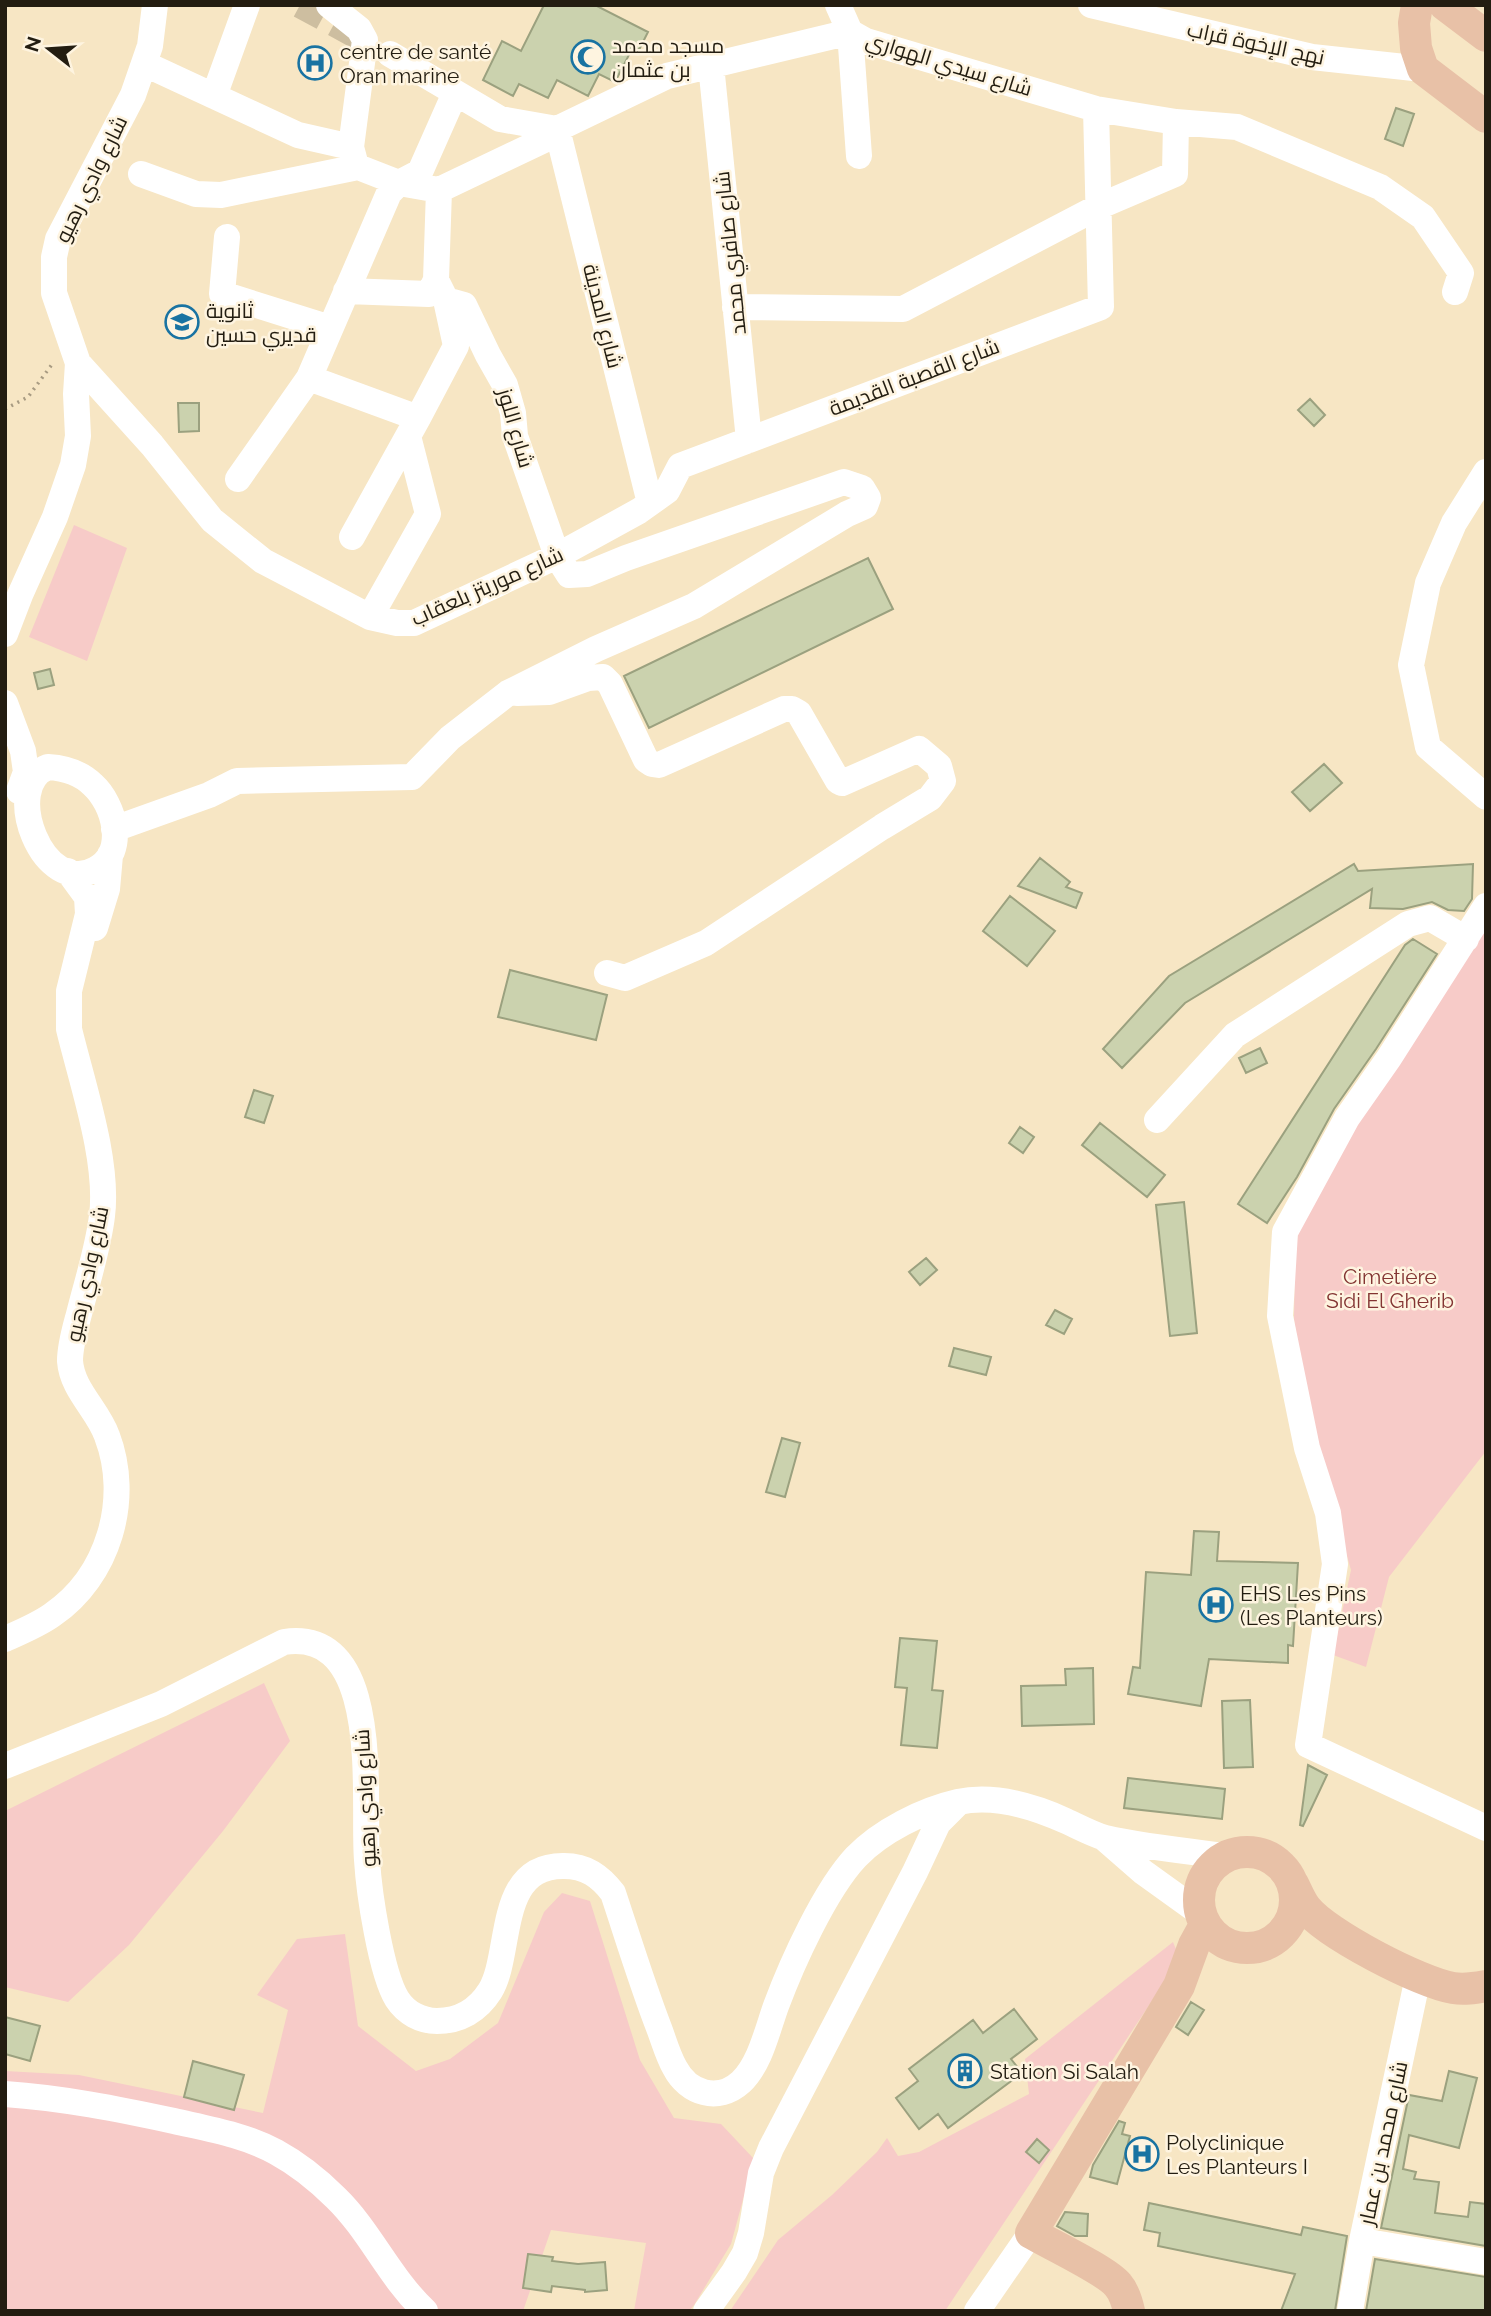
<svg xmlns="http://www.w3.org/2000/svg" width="1491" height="2316" viewBox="0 0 1491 2316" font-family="Raleway,Cairo,sans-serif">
  <rect width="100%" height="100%" fill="#f7e6c4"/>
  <path fill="#f7cbc8" d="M74,525l53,23 -40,113 -58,-24z
    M1486,929v522l-97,126 -23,90 -33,-12 18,-85 -42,-147 -15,-104 1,-61 5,-43 13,-31z
    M264,1683l26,58 -67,90 -94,114 -61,57 -63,-15v-176z
    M562,1893l28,8 50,159 34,58 47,6 33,35 -23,85 -37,61 -5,6h-55l12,-68 -95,-13 -28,81h-518v-240l74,4 184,38 25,-103 -31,-15 40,-56 48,-5 13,92 58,45 34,-12 48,-36 46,-111z
    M1173,1942l7,17 -235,352h-215l48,-71 54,-45 45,-43 10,-14 11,18 21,-4 110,-58 -4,-35z"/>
  <path fill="#cbd2ae" stroke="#9ba17f" stroke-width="2" d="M544,5h51l53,27 -9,18 -6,-3 -18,35 -16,-8 -11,22 -31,-16 -9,18 -29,-14 -6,12 -30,-16 19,-39 19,10z
    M1396,108l18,6 -11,32 -18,-7z
    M1310,399l15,16 -11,11 -16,-16z
    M178,403h21v28l-20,1z
    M868,558l25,51 -244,119 -25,-52z
    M50,669l4,16 -16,4 -4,-16z
    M1324,764l18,19 -32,28 -18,-19z
    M1040,858l30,24 -4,5 16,6 -6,15 -58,-22z
    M1354,864l4,7 115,-7 -1,35 -8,12 -16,-1 -16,-8 -29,7 -33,-1 2,-19 -187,114 -63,65 -19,-19 66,-73z
    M1010,896l45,35 -28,35 -44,-35z
    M1413,939l24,15 -61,95 -42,60 -37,68 -30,46 -29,-19 167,-259z
    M510,970l97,25 -11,45 -98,-23z
    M1260,1048l7,15 -21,10 -7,-15z
    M254,1090l19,6 -9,27 -19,-6z
    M1100,1123l65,52 -18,22 -65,-52z
    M1020,1127l14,10 -11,16 -14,-10z
    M1184,1202l13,131 -27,3 -14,-131z
    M926,1258l11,12 -17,15 -11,-13z
    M1055,1310l17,9 -8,15 -18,-9z
    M954,1348l37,9 -5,18 -37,-9z
    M782,1438l18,5 -15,54 -19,-5z
    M1194,1531l25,1 -2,29 81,2 -5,83 -5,-1v18l-79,-4 -8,47 -73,-12 5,-27 7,1 6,-96 45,3z
    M900,1638l37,3 -5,49 11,1 -6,57 -36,-3 6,-57 -12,-1z
    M1093,1668l1,56 -72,2 -1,-40 45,-1 -1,-16z
    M1250,1700l3,67 -29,1 -2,-67z
    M1308,1765l19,10 -24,51 -3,-1z
    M1128,1778l97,11 -3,30 -98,-11z
    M1191,2002l13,8 -16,25 -12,-8z
    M1014,2009l23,30 -26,20 11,14 -74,55 -10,-14 -19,15 -23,-31 22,-17 -9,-12 64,-49 10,13z
    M5,2017l35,9 -10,35 -25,-7z
    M193,2061l51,14 -10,35 -50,-13z
    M1449,2071l28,7 -18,70 -50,-13 -6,34 13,3 -2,7 25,3 -4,31 33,4 2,-15 16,2v42l-105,-18 28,-133 33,6z
    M1119,2121l6,2 -3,11 8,2 -13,48 -27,-7 3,-12z
    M1037,2139l12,11 -10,13 -13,-11z
    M1149,2203l152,32 2,-8 44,9 -12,75h-54l14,-37 -137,-28 2,-13 -16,-3z
    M1065,2212l23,2 -1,22h-12l-18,-10z
    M528,2254l25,3 -1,4 26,3 27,-2 2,28 -22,2v-2l-33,-4 -1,6 -28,-4z
    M1375,2259l111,18v34h-120z"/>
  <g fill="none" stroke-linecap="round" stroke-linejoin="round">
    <path stroke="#cdbea0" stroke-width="26" stroke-dasharray="26 13" stroke-linecap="butt" d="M300,5l57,31"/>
    <path stroke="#a89b82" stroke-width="3.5" stroke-dasharray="2 5" stroke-linecap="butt" d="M5,409l23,-12 25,-34"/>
    <path stroke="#fff" stroke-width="26" d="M329,5l30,24 6,11 -14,107 4,15
      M838,5l12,27 9,124
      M1091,5l221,52 111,12
      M390,54l110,65 57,10 93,374
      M145,64l153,71 53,12
      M711,65l38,375
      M214,96l33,-91
      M358,167l41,16 40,7 105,-50 13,-11 110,-53 183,-44 16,9 230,68 80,13 61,5 143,60 43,30 38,56 -6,19
      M141,174l55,20 25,1 137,-28
      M227,237l-5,57 108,34
      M346,291l83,3 7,-14 3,-90
      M735,307l168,2 197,-103 75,-32 1,-52
      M78,363l74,82 60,75 51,41 107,56 27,6h17l143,-67 82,-45 28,-20 13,-25 421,-159 -5,-198
      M309,378l109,40 -66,119
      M418,418l38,-72 -10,-46
      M1486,472l-32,51 -26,60 -17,82 17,82 58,50
      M238,479l71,-101 80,-185 10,-10 21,-11 35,-79
      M370,617l58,-103 -20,-78
      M5,634l15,-39 35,-78 18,-52 5,-29 -2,-42 2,-31 -24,-70v-36l4,-18 75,-144 17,-49 5,-41
      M517,693l32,-1 39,-14 15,-1 7,7 36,76 6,4 7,1 125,-56h8l7,4 39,68 4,2 77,-34 20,17 4,15 -13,17 -48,29 -176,116 -81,35 -18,-5
      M5,703l18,48 3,21 -7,19
      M48,767c17,1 33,6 45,18 21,19 35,67 3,84 -53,30 -96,-84 -48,-102z
      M114,829l95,-34 28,-14 175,-4 38,-39 58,-45 88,-44 98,-43 153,-92 18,-8 3,-8 -6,-10 -18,-6 -218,76 -39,16 -18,1 -12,-19 -42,-120 -2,-23 -8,-28 -17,-30 -24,-50 -18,-5 -10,-20
      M1486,906l-97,152 -42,60 -62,114 -5,84 27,132 21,65 7,51 -27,181 178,83
      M95,928l12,-39 3,-34
      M1157,1120l78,-85 173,-111 22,-6 36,21
      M5,1639c16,-7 33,-14 47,-24 57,-39 79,-116 55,-179 -9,-26 -35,-46 -37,-75 0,-16 5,-32 9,-47 8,-32 19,-65 23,-98 7,-55 -20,-133 -33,-187v-38l19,-77 -1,-17 -19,-26
      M5,1766l156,-62 123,-62c101,-15 78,159 83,218 2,33 14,113 30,139 9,14 24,22 40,22 23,0 41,-11 53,-30 23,-37 5,-126 74,-125 22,0 36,10 49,27 15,45 29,91 46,135 5,13 9,28 16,40 13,25 43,35 66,14 19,-18 26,-51 35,-76 16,-43 49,-116 80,-149 25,-26 67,-47 102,-55 37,-8 75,4 108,19 13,6 26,13 39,17 40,9 80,13 121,18
      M1104,1838l39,34 57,41
      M5,2094c58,4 113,15 169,27 35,8 71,14 102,31 22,12 42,28 60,46 34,33 53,79 89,113
      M1362,2241l124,21
      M706,2311l28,-39 11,-19 6,-20 10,-60 10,-25 144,-276 23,-49 19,-19
      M977,2311l54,-78
      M1350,2311l12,-70 56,-264"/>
    <path stroke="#e8c1a7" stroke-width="32" d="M1417,5l-3,18 2,25 7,21 63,48
      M1445,5l41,31
      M1199 1900a48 48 0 1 1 96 0a48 48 0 1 1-96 0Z
      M1293,1884c4,8 8,18 13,24 20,26 115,75 147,80 12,2 22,0 33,-2
      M1129,2311c-2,-9 -5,-19 -11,-26 -11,-14 -68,-41 -87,-52l148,-247 15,-41 11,-20"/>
  </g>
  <defs>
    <symbol id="mosque-ring" viewBox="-11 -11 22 22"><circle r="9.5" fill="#fef4e0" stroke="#1973a2" stroke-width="1.5"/><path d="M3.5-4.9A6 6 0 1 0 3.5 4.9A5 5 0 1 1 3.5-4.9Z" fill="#1973a2"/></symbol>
    <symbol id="hospital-ring" viewBox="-11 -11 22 22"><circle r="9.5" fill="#fef4e0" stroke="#1973a2" stroke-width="1.5"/><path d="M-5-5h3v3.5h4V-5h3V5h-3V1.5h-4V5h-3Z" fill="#1973a2"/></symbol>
    <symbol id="school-ring" viewBox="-11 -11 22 22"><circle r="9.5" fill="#fef4e0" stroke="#1973a2" stroke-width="1.5"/><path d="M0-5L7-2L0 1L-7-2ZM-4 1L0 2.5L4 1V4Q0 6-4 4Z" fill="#1973a2"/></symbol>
    <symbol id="building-ring" viewBox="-11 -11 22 22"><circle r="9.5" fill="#fef4e0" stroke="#1973a2" stroke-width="1.5"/><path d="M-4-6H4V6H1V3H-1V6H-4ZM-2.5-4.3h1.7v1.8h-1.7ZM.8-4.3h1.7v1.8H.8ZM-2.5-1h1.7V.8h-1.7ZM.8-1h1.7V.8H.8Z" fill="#1973a2"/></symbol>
  </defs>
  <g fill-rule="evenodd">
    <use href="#mosque-ring" x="569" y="38" width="38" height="38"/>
    <use href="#hospital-ring" x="296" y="44" width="38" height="38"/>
    <use href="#school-ring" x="163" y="303" width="38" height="38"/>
    <use href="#hospital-ring" x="1197" y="1586" width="38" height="38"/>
    <use href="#building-ring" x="946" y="2052" width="38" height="38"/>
    <use href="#hospital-ring" x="1123" y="2135" width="38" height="38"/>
  </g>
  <g text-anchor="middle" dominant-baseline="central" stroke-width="5" stroke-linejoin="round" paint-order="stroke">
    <g font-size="21" fill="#231d11" stroke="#fef4e0">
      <text transform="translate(1256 43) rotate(12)">نهج الإخوة قراب</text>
      <text transform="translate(949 64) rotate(17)">شارع سيدي الهواري</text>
      <text transform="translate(91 179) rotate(-64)">شارع وادي رهيو</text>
      <text transform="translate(730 253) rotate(-96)">شارع صافري محمد</text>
      <text transform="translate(603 316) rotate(76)">شارع المدينة</text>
      <text transform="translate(914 377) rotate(-21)">شارع القصبة القديمة</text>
      <text transform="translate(516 428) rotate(74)">شارع اللوز</text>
      <text transform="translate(487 586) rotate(-24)">شارع موريتز بلعقاب</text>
      <text transform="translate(87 1274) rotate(-78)">شارع وادي رهيو</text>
      <text transform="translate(365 1798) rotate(-93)">شارع وادي رهيو</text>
      <text transform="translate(1383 2143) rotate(-78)">شارع محمد بن عمار</text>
    </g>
    <g font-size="21" fill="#231d11" stroke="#fef4e0" text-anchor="start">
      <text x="612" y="45">مسجد محمد<tspan x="612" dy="24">بن عثمان</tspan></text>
      <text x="340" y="51">centre de santé<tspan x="340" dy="24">Oran marine</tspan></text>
      <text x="206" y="310">ثانوية<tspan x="206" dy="24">قديري حسين</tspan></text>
      <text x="1240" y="1593">EHS Les Pins<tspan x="1240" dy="24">(Les Planteurs)</tspan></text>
      <text x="990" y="2071">Station Si Salah</text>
      <text x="1166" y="2142">Polyclinique<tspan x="1166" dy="24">Les Planteurs I</tspan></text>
    </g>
    <g font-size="21" fill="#833432" stroke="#fef4e0">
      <text x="1390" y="1276">Cimetière<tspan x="1390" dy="24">Sidi El Gherib</tspan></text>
    </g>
  </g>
  <rect width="1491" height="2316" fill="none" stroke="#231d11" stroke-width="14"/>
  <g transform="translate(49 49) rotate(287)" stroke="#fef4e0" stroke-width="5" paint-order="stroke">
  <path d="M0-5L12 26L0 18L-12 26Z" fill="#231d11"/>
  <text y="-10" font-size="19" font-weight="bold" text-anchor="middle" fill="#231d11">N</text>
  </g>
</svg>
